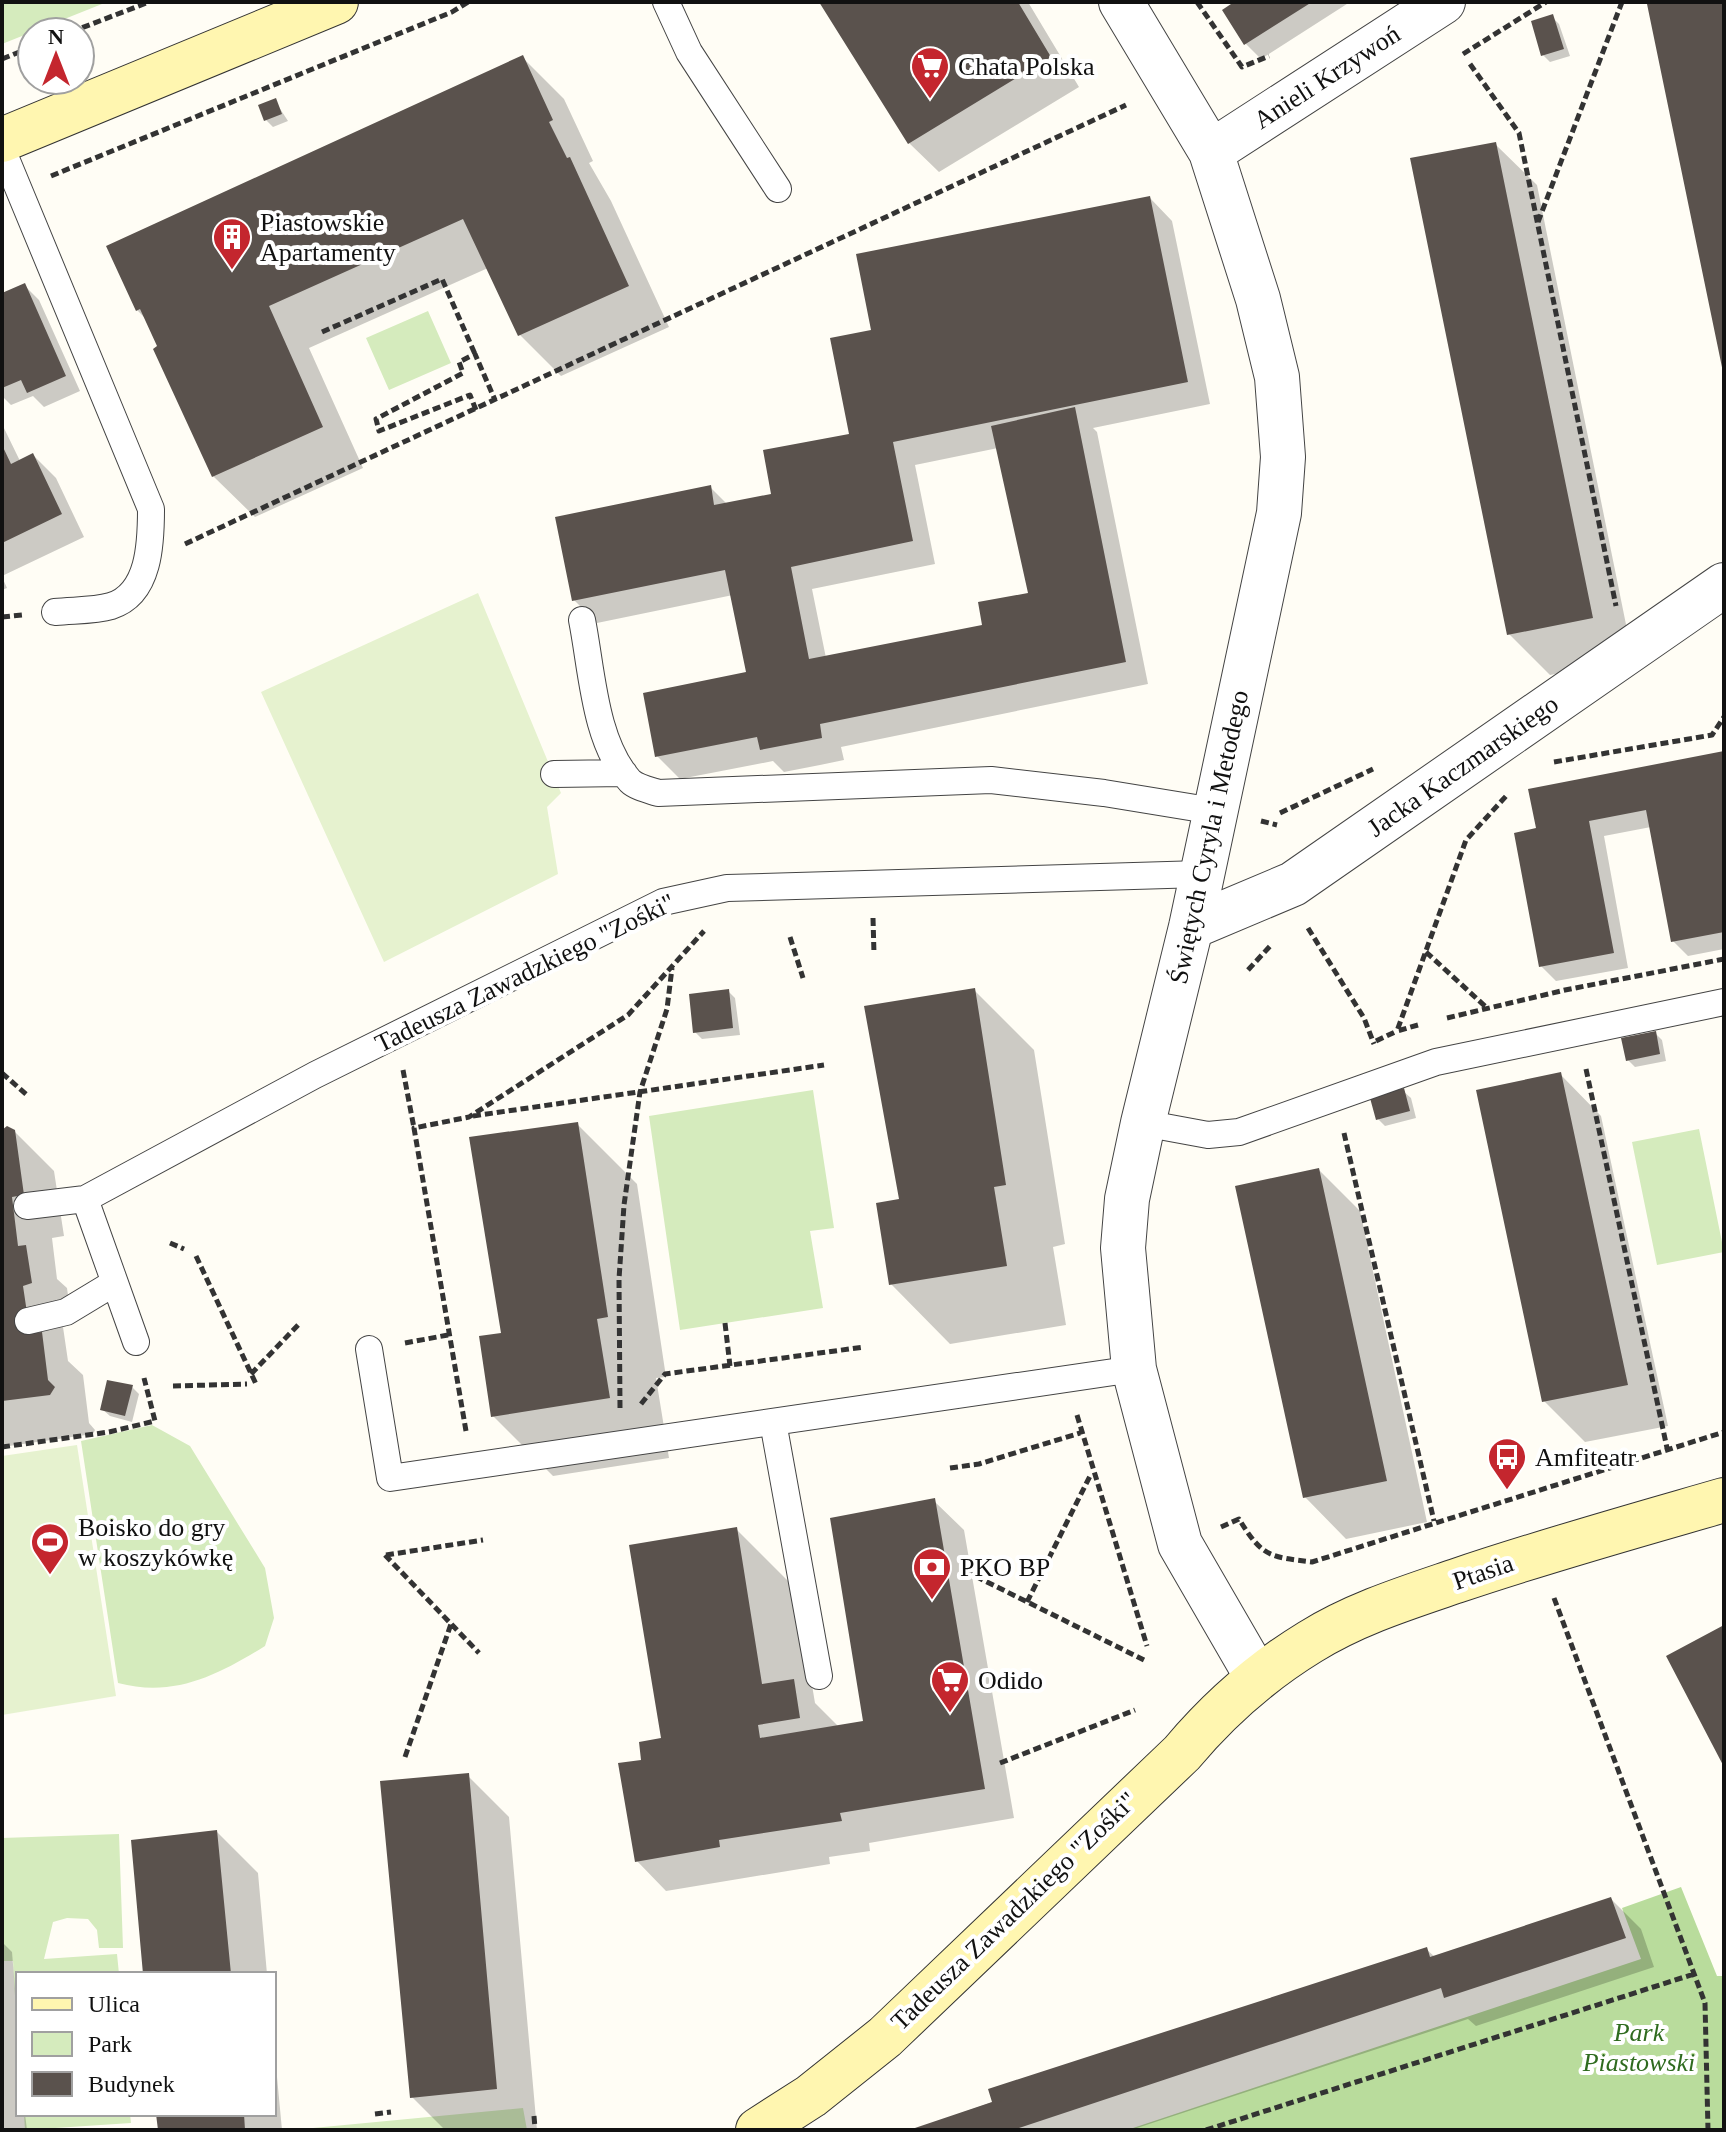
<svg xmlns="http://www.w3.org/2000/svg" width="1726" height="2132" viewBox="0 0 1726 2132" font-family="'Times New Roman',serif">
  <rect width="100%" height="100%" fill="#fffdf5"/>
  <path fill="#d5ebbd" d="M2,2h105l-105,42z
    M428,311l23,52 -62,27 -23,-52z
    M813,1090l21,138 -24,3 13,77 -143,22 -31,-214z
    M1699,1129l25,123 -67,13 -25,-123z
    M152,1425l38,21 75,122 9,50 -9,28c-47,29 -91,52 -147,37l-37,-242z
    M119,1834l4,114h-24l-2,-18 -9,-11 -21,-1 -14,4 -9,37 73,-5 2,20h-101v74l-5,-87h-11v-123z
    M523,2108l4,22h-235z
    M24,2114h106l1,9 -106,7z"/>
  <path fill="#b9dc9c" d="M1681,1887l36,89h7v154h-597l514,-171 -19,-51z"/>
  <path fill="#e6f2cf" d="M478,593l83,200 -14,14 11,67 -174,88 -123,-270z
    M77,1445l39,251 -114,19v-259z"/>
  <path fill="#0003" fill-rule="evenodd" d="M821,2h207l51,85 -140,85 -30,-29z
    M1237,2h113l-89,57 -15,-15 -22,-34z
    M1552,17l7,7 11,32 -20,6 -7,-7z
    M523,58l41,41 29,62 -4,2 22,38 58,126 -108,49 -41,-41 -32,-67 -179,80 54,120 -108,49 -42,-41 -53,-129 -13,-27 -10,-10z
    M275,101l13,20 -15,6 -7,-7z
    M1495,144l42,41 96,474 -83,16 -41,-41z
    M1150,198l22,23 38,183 -117,24 4,4 51,252 -307,63 3,13 -24,5 -36,7 -11,-11 -93,18 -23,-23 92,-83 -16,-78 -136,28 -23,-23 136,-113 18,18 46,-9 77,-61 22,-104zM998,448l32,147 -45,31 -159,32 -14,-69 123,-25 -20,-99z
    M24,285l15,15 41,91 -36,16 -11,-11 -22,9 -9,-9v-101z
    M2,424l18,37 13,-6 23,23 28,59 -82,39z
    M2,577l5,11 -5,2z
    M1724,753v196l-36,7 -15,-15 -22,-114 -47,9 24,132 -72,13 -15,-15 -3,-136z
    M974,990l60,60 31,194 -12,3 13,78 -116,19 -59,-60 10,-84z
    M728,991l7,7 5,37 -38,4 -7,-7z
    M1655,1033l7,7 4,21 -31,6 -7,-7z
    M1560,1074l41,42 67,310 -83,16 -41,-41z
    M1403,1091l8,7 5,20 -31,8 -7,-7z
    M577,1124l60,60 29,193 -10,1 13,80 -116,18 -60,-60 11,-82z
    M13,1130l41,41 10,65 -12,2 5,41 10,9 5,36 -9,3 5,34 15,14 6,48 6,7 -2,4 -91,13v-311z
    M1319,1170l41,41 67,311 -81,17 -41,-42z
    M132,1387l7,7 -7,28 -22,-6 -8,-7z
    M934,1501l30,29 50,288 -145,25 1,8 -41,6 1,7 -164,27 -29,-30 27,-121 72,-211 60,60 19,114 24,24 26,-4z
    M468,1776l41,41 28,313h-92l-33,-33z
    M217,1832l41,41 9,101h-122z
    M1611,1899l30,30 13,38 -178,59 -8,-7 -337,111h-218l513,-181 9,8z
    M2,1942l10,10 6,73v89h7l2,16h-25z
    M274,2045l8,85h-122l-2,-16h116z"/>
  <path fill="#5a524d" d="M819,2h199l33,55 -143,87z
    M1234,2h78l-68,43 -22,-35z
    M1659,2h65v375l-77,-373z
    M1553,14l11,35 -23,7 -10,-35z
    M523,55l30,65 -4,2 18,36 3,-1 59,129 -111,50 -55,-117 -194,87 54,121 -111,50 -59,-128 4,-3 -17,-37 -4,2 -30,-65z
    M276,98l6,16 -18,7 -6,-16z
    M1496,142l97,476 -86,17 -97,-477z
    M1150,196l38,186 -295,60 20,99 -122,26 18,92 173,-34 -4,-23 50,-9 -37,-167 84,-19 51,255 -306,62 2,14 -26,5 -36,7 -3,-13 -102,20 -12,-64 103,-21 -21,-102 -153,31 -17,-84 156,-32 3,20 57,-11 -8,-44 86,-16 -19,-96 41,-8 -15,-76z
    M25,283l41,93 -39,17 -6,-13 -19,8v-95z
    M2,445l9,19 22,-11 29,61 -60,29z
    M1724,751v181l-53,10 -25,-132 -57,11 25,132 -75,14 -25,-134 22,-5 -8,-39z
    M975,988l31,197 -12,2 13,79 -118,19 -13,-82 23,-4 -35,-193z
    M729,989l4,39 -40,5 -4,-39z
    M1656,1031l4,23 -34,7 -5,-23z
    M1561,1072l67,313 -86,17 -66,-312z
    M1404,1088l6,23 -34,9 -6,-22z
    M578,1122l30,195 -11,2 13,79 -119,19 -12,-81 22,-3 -32,-196z
    M7,1126l8,4 9,65 -12,2 6,49 8,-1 6,38 -9,3 7,47 12,-1 6,48 7,7 -5,8 -48,6v-271z
    M1319,1168l68,313 -84,17 -68,-312z
    M107,1380l26,5 -8,31 -25,-6z
    M935,1498l50,291 -145,24 2,8 -123,19 1,7 -85,15 -17,-99 23,-3 -2,-18 22,-4 -32,-193 108,-18 25,157 32,-5 6,39 -42,7 2,13 103,-17 -33,-203z
    M1724,1625v142l-58,-111z
    M469,1773l28,316 -87,9 -30,-317z
    M217,1830l14,144h-88l-12,-134z
    M1611,1897l15,41 -182,60 -3,-10 -428,142h-104l83,-28 -4,-13 439,-142 3,10z
    M156,2114h88l1,16h-87z"/>
  <g fill="none" stroke-linecap="round" stroke-linejoin="round">
    <defs>
      <path id="lane" d="M666,2l23,50 89,137
        M2,149l149,360c0,33 -1,85 -40,97 -17,5 -38,4 -56,6
        M582,620c10,50 12,121 48,161 6,6 19,9 28,12l333,-13 113,13 110,18
        M554,774l70,-1
        M1143,1123l65,12 31,-3 197,-70 288,-60
        M27,1206l58,-7
        M28,1321l38,-9 48,-29
        M136,1342l-51,-143 230,-124 348,-173 64,-14 474,-14
        M369,1349l21,129 744,-109
        M773,1422l46,254"/>
      <path id="street" d="M1121,2l90,150 47,147 19,78 6,80 -4,56 -88,414 -48,196 -16,76 -4,49 11,121 46,175 77,133
        M1211,152l232,-150
        M1191,927l102,-43 431,-299"/>
      <path id="secondary" d="M2,140l334,-138
        M758,2130l53,-34 74,-59 297,-284c37,-44 79,-81 128,-111 45,-28 96,-44 146,-61 88,-30 178,-55 268,-81"/>
    </defs>
    <use href="#lane" stroke="#444" stroke-width="28"/>
    <use href="#street" stroke="#444" stroke-width="46"/>
    <use href="#secondary" stroke="#333" stroke-width="46"/>
    <path stroke="#333" stroke-width="5" stroke-dasharray="8 4" stroke-linecap="butt" d="M1197,2l45,65 27,-11
      M71,32l78,-30
      M1463,54l83,-52
      M2,59l30,-12
      M1470,64l49,69 97,473
      M51,176l401,-164 16,-10
      M1538,222l84,-220
      M322,332l120,-53 33,75
      M476,410l-6,-15 -91,36 -3,-12 87,-46 -4,-11 16,-8 20,46
      M185,544l941,-439
      M2,617l20,-2
      M1554,762l158,-27 12,-18
      M1280,813l93,-44
      M1261,821l16,4
      M873,918l1,36
      M1308,928l56,90 10,26
      M790,937l13,41
      M1426,952l61,56
      M1248,970l24,-26
      M1447,1018l118,-28 159,-31
      M1418,1025l-21,6 69,-191 41,-45
      M1376,1041l21,-10
      M1586,1069l81,379
      M403,1070l11,58
      M2,1073l26,23
      M473,1116l351,-51
      M1344,1133l90,388
      M170,1243l14,6
      M196,1256l60,128
      M725,1323l5,43
      M405,1343l43,-8
      M251,1374l48,-50
      M173,1386l74,-2
      M641,1404l24,-30 199,-27
      M620,1408l-1,-129 5,-74 16,-113 27,-83 5,-41
      M1077,1415l70,231
      M466,1431l-52,-303 55,-11 159,-102 76,-84
      M2,1447l107,-15 46,-11 -11,-43
      M950,1468l29,-4 101,-31
      M1221,1527l18,-8c23,38 31,38 73,43l412,-130
      M385,1555l94,98
      M386,1555l97,-15
      M965,1571l179,89
      M1554,1598l151,405 3,127
      M1027,1602l64,-128
      M405,1757l46,-133
      M1000,1763l135,-53
      M375,2114l16,-2
      M534,2116l1,12
      M1206,2130l488,-156"/>
    <use href="#lane" stroke="#fff" stroke-width="26"/>
    <use href="#street" stroke="#fff" stroke-width="44"/>
    <use href="#secondary" stroke="#fff6b0" stroke-width="44"/>
  </g>
  <defs>
    <symbol id="supermarket-pin" viewBox="-11 -11 22 30"><path d="M0 17L-7.5 6A9.5 9.5 0 1 1 7.5 6Z" fill="#c4262e" stroke="#fff"/><path d="M-6-5.5h2.5l.6 2H6L4.5 2H-2.5L-4.4-4H-6ZM-1.5 3.2a1.3 1.3 0 1 0 .1 0ZM3 3.2a1.3 1.3 0 1 0 .1 0Z" fill="#fff"/></symbol>
    <symbol id="building-pin" viewBox="-11 -11 22 30"><path d="M0 17L-7.5 6A9.5 9.5 0 1 1 7.5 6Z" fill="#c4262e" stroke="#fff"/><path d="M-4-6H4V6H1V3H-1V6H-4ZM-2.5-4.3h1.7v1.8h-1.7ZM.8-4.3h1.7v1.8H.8ZM-2.5-1h1.7V.8h-1.7ZM.8-1h1.7V.8H.8Z" fill="#fff"/></symbol>
    <symbol id="bus-pin" viewBox="-11 -11 22 30"><path d="M0 17L-7.5 6A9.5 9.5 0 1 1 7.5 6Z" fill="#c4262e" stroke="#fff"/><path d="M-5-6H5V4H4V6H2V4H-2V6H-4V4H-5ZM-3.5-4V0h7V-4ZM-3.5 1.2v1.5H-2V1.2ZM2 1.2v1.5H3.5V1.2Z" fill="#fff"/></symbol>
    <symbol id="stadium-pin" viewBox="-11 -11 22 30"><path d="M0 17L-7.5 6A9.5 9.5 0 1 1 7.5 6Z" fill="#c4262e" stroke="#fff"/><path d="M0-5a6.5 5 0 1 0 0 10a6.5 5 0 1 0 0-10ZM-3.5-1.8h7v3.6h-7Z" fill="#fff"/></symbol>
    <symbol id="bank-pin" viewBox="-11 -11 22 30"><path d="M0 17L-7.5 6A9.5 9.5 0 1 1 7.5 6Z" fill="#c4262e" stroke="#fff"/><path d="M-6-4H6V4H-6ZM0-2.3a2.3 2.3 0 1 0 0 4.6a2.3 2.3 0 1 0 0-4.6Z" fill="#fff"/></symbol>
  </defs>
  <g fill-rule="evenodd">
    <use href="#supermarket-pin" x="908" y="44" width="44" height="60"/>
    <use href="#building-pin" x="210" y="215" width="44" height="60"/>
    <use href="#bus-pin" x="1485" y="1435" width="44" height="60"/>
    <use href="#stadium-pin" x="28" y="1520" width="44" height="60"/>
    <use href="#bank-pin" x="910" y="1545" width="44" height="60"/>
    <use href="#supermarket-pin" x="928" y="1658" width="44" height="60"/>
  </g>
  <g text-anchor="middle" dominant-baseline="central" stroke-width="8" stroke-linejoin="round" paint-order="stroke">
    <g font-size="26" fill="#111" stroke="#fff" text-anchor="start">
      <text x="958" y="66">Chata Polska</text>
      <text x="260" y="222">Piastowskie<tspan x="260" dy="30">Apartamenty</tspan></text>
      <text x="1535" y="1457">Amfiteatr</text>
      <text x="78" y="1527">Boisko do gry<tspan x="78" dy="30">w koszykówkę</tspan></text>
      <text x="960" y="1567">PKO BP</text>
      <text x="978" y="1680">Odido</text>
    </g>
    <g font-size="26" fill="#111" stroke="#fff">
      <text transform="translate(1327 77) rotate(-33)">Anieli Krzywoń</text>
      <text transform="translate(1463 766) rotate(-35)">Jacka Kaczmarskiego</text>
      <text transform="translate(1209 837) rotate(-78)">Świętych Cyryla i Metodego</text>
      <text transform="translate(525 973) rotate(-26)">Tadeusza Zawadzkiego "Zośki"</text>
      <text transform="translate(1483 1572) rotate(-19)">Ptasia</text>
      <text transform="translate(1014 1911) rotate(-44)">Tadeusza Zawadzkiego "Zośki"</text>
    </g>
    <g font-size="26" font-style="italic" fill="#2f6b1f" stroke="#fff">
      <text x="1639" y="2032">Park<tspan x="1639" dy="30">Piastowski</tspan></text>
    </g>
  </g>
  <rect width="1726" height="2132" fill="none" stroke="#111111" stroke-width="8"/>
  <rect x="16" y="1972" width="260" height="144" fill="#ffffff" stroke="#a0a0a0" stroke-width="2"/>
  <rect x="32" y="1998" width="40" height="12" fill="#fff6b0" stroke="#a0a0a0" stroke-width="2"/>
  <text x="88" y="2012" font-size="24" fill="#111111">Ulica</text>
  <rect x="32" y="2032" width="40" height="24" fill="#d5ebbd" stroke="#a0a0a0" stroke-width="2"/>
  <text x="88" y="2052" font-size="24" fill="#111111">Park</text>
  <rect x="32" y="2072" width="40" height="24" fill="#5a524d" stroke="#a0a0a0" stroke-width="2"/>
  <text x="88" y="2092" font-size="24" fill="#111111">Budynek</text>
  <g transform="translate(56 56)"><circle r="38" fill="#ffffff" stroke="#a0a0a0" stroke-width="2"/>
  <path d="M0-6L14 30L0 20L-14 30Z" fill="#c4262e"/>
  <text y="-12" font-size="22" font-weight="bold" text-anchor="middle" fill="#111111">N</text>
  </g>
</svg>
